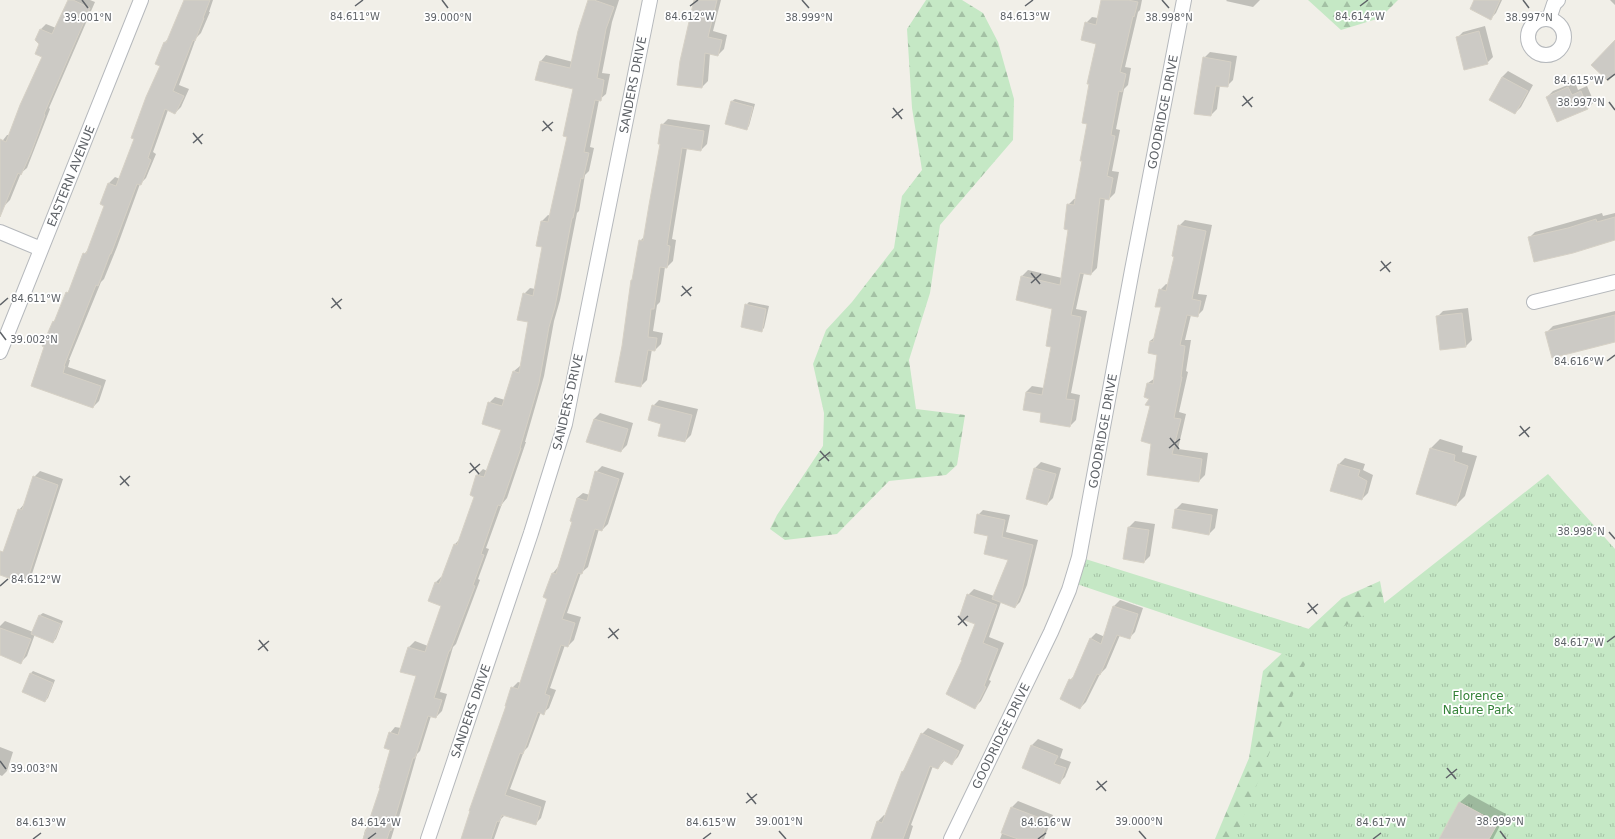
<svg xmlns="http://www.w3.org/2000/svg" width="1615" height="839" viewBox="0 0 1615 839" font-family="'DejaVu Sans',sans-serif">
  <defs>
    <pattern id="forest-firs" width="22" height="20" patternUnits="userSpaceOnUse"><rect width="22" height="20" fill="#c5e8c5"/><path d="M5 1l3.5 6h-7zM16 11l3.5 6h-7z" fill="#a3c0a4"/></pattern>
    <pattern id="park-tufts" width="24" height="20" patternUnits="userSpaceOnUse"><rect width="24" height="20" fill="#c5e8c5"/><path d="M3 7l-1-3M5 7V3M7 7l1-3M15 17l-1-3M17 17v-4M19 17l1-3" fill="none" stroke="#a3c0a4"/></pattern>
  </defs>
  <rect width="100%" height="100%" fill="#f1efe8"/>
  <path fill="url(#forest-firs)" d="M926,0h36l21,13 15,29 16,57 -1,41 -73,85 -10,68 -21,67 7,49 49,6 -8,50 -11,10 -57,6 -52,53 -52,6 -15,-11 7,-14 46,-69 1,-33 -11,-49 13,-34 26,-28 42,-54 8,-52 20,-26 -10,-62 -5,-79z
    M1308,0h90l-18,18 -39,12z
    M1380,581l18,95 -22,163h-161l34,-81 14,-87 79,-73z"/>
  <path fill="url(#park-tufts)" d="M1548,474l67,75v290h-380l71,-177 -235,-80 8,-25 249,78 50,-27z"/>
  <path fill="#0003" d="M69,0h21l5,2 -46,106 1,1 -23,59 -6,5 -11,27 -6,6 -4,-2v-60l7,-9h2l35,-78 -3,-14v-14l5,-5 10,4z
    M185,0h28l-4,12h1l-9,21 -5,5 -17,47 10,4 -8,18 -6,6 -7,-3 -15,42 3,2 -10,24 -6,6 -23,63 -13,32 -3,3 -32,78h1l-2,7 38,13 -7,21 -6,6 -61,-21 21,-64 3,-3 11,-26 3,-4 14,-35 5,-5 16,-44 -4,-1 8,-21 6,-6 5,2 41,-113 4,-24 4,-4z
    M589,0h30l-7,22 -10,51 8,1 -4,20 -7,6 -9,47 4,1 -5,23 -4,4 -6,36 -2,2 -17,87 -6,21 -10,55 -19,66h1l-19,56 -5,6 -16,44 3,1 -11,30 2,1 -24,64 -3,3 -13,45 7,2 -5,17 -6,6 -5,-1 -11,35 -3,3 -20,70 -2,2 -4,13h-28l2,-9 4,-3 12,-39 10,-38 -1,-17 5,-6 6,1 16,-52 -8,-29 6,-6 13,5 14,-41 -7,-22 6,-6h2l11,-32 6,-6 15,-43 2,-21 6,-6 4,2 15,-42 -13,-26 6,-6 10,3 9,-29 6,-5h1l8,-44 -5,-28 6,-6 5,1 8,-43 -1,-25 6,-6 3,1 17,-80 6,-48 -33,-27 5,-6 27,7z
    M696,0h25l-8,31 14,4 -3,14 -6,6 -8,-2 -2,28 -6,6z
    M1102,0h40l-2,10 -2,2 -13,55 6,1 -3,17 -4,4 -8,40 4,1 -8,41 7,1 -4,21 -6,6 -4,-1 -8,70 -6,6 -7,-1 -8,36 11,2 -16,82 9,2 -4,25 -6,6 -28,-14 -16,-20 6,-6 12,2 9,-42 1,-38 -32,-32 6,-6 34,8 7,-49 -1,-24 6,-6h2l12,-76 9,-80 -11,-20 6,-6 6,1z
    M1227,0h33l-7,7 -27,-6z
    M1475,0h27l-6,13 -6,6z
    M1610,0h5v5z
    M1485,26l8,31 -6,6 -30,-25 6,-6z
    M1210,52l27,4 -4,24 -6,6 -7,-1 -3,24 -6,6 -7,-57z
    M1508,71l25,14 -12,22 -6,6 -13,-36z
    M1575,82l3,8 9,-4 7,16 -6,6 -41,-11 6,-6z
    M735,99l20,5 -6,22 -2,2 -15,-27z
    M668,119l42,6 -3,19 -6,6 -14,-2 -15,91 4,1 -3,21 -6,6h-2l-5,35 -3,3 -4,26 10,2 -2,11 -6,6 -3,-1 -5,31 -6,6 -18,-40 17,-105 5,-5 16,-93 1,-18z
    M1602,213l1,3 12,-3v26l-86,-1 6,-6z
    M1185,220l27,5 -14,69 9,1 -4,15 -6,6 -6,-1 -6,25h6l-5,31 2,1 -9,40 7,2 -8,35 30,4 -3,22 -6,6 -47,-38 -1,-38 -3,-22 7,-5 3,-24 -8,-13 5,-4 7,-31 -2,-16 6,-6 3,1 6,-29 4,-30z
    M749,302l20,4 -5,22 -3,3 -15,-26z
    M1468,308l4,32 -6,6 -29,-29 6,-6z
    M1615,311v30l-68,-9 6,-6z
    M659,400l39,9 -7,26 -6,6 -23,-18 -9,-17z
    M600,413l33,10 -6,22 -6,6 -33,-10 6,-22z
    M1440,439l23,7 -1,6 15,4 -12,40 -9,9 -39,-12 14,-45z
    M1345,458l20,6 -2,6 10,5 -5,18 -6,6 -30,-9 7,-26z
    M1041,462l20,6 -8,30 -6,6 -12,-36z
    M602,466l22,7 -16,51 -6,6 -3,-1 -11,38 -7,6 -14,40 14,4 -7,23 -6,6 -3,-1 -15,43 6,2 -7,18 -6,5 -2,-1 -13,35 -4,4 -14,38 36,12 -5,17 -6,6 -30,-9 -4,4 -7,20h-32l50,-151 6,-6 3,1 27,-85 -4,-1 9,-24 5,-6 15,-46 4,-23 6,-5 7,2 6,-23z
    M40,471l23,8 -32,98 -6,6 -25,-9v-13l19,-51 6,-7 9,-26z
    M1182,503l36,6 -3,19 -6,6 -36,-6 3,-19z
    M983,510l27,5 -4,17 32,8 -11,45 -7,17 -5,5 -14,-5 -12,35 15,6 -15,37 2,1 -10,20 -6,6 -11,-47 12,-37 -8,-28 6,-6 20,7 15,-36 -19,-25 -12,-20z
    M1135,521l20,3 -5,32 -6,6 -15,-35z
    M1120,600l23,8 -8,24 -6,6 -9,-3 -14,33 -6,6 -14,28 -6,6 -10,-28 5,-5 15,-36 6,-6 9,4 9,-31z
    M43,613l20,8 -7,18 -3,3 -18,-8 -8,22 -6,6 -21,-8v-28l5,-5 28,11 7,-17z
    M33,671l22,9 -7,18 -3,3 -15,-27z
    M928,728l36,17 -6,12 -6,6 -7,-3 -7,8 -5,-2 -22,59 2,1 -4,13h-37l6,-18 6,-6 2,1 16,-44 4,-4 16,-34z
    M1038,739l25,10 -3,9 11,4 -6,15 -6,6 -36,-16 9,-22z
    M0,747l13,5 -6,19 -5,5 -2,-1z
    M1469,794l37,20 -13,25h-53l19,-36z
    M1018,801l35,14 -9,24h-44l12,-32z"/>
  <path fill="#cccac5" stroke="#d6d1c6" d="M68,0h5l17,8 -46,106 1,1 -14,38 -10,22 -3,-2 -18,44v-78l6,3 14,-37 22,-48 -7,-3 4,-10 -4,-4 5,-11 12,5z
    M184,0h26l-7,18h1l-9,23 -2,-1 -20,51 11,5 -9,18 -10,-5 -17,49 3,2 -10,25 -4,-1 -26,70h-1l-12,32 -2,-1 -32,81h1l-2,7 38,13 -8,22 -62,-22 13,-39 -2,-1 11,-25 1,1 12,-30 2,1 15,-40 3,1 18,-48 -4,-2 8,-21 8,3 18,-47 -3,-1 15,-41 14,-31 -5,-2 9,-22 2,1z
    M588,0h6l20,7 -8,22 -9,49 7,2 -3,21 -6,-1 -11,52 5,1 -6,26 -2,-1 -8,40h-1l-17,89 -6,20 -10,56 -19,65h1l-20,58 -3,-1 -17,49 3,1 -11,30 2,1 -25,65h-1l-15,47 8,2 -6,18 -8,-2 -13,42h-2l-22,73 -1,-1 -3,9h-24l17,-51h-1l11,-38 -6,-2 5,-16 9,3 18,-59 -16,-4 8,-25 17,5 16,-46 -13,-5 7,-19 4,2 15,-40 3,1 17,-48 -4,-2 6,-20 8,2 17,-47 -19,-6 6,-22 14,4 11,-35 6,2 9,-51 -11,-2 6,-27 10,3 9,-49 -6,-1 5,-25 7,1 19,-85 -4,-1 10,-47 -38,-9 5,-19 30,7 8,-37z
    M694,0h23l-9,37 14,3 -4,16 -13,-3 -3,35 -25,-3 3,-24z
    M1101,0h27l10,2 -4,15 -1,-1 -13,56 6,2 -4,18 -3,-1 -8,44 4,1 -8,40 6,2 -4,22 -9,-2 -9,77 -11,-2 -9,42 10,2 -15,82 9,1 -5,27 -30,-5 1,-9 -18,-3 3,-18 16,3 9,-48 -5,-1 6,-37 -36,-9 5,-24 39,9 8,-55 -4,-1 3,-25 7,1 8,-44h-2l7,-37 -5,-1 7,-39h-2l9,-40 -15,-4 4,-18 11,3z
    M1474,0h26l-9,20 -21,-11z
    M1479,31l9,33 -24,6 -8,-33z
    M1615,40v34l-7,7 -17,-16z
    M1203,57l28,5 -3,25 -12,-1 -5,30 -17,-2z
    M1502,77l26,14 -13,23 -26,-14z
    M1568,87l4,8 9,-4 7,18 -31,13 -11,-25z
    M731,101l22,6 -6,23 -22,-6z
    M661,124l43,7 -3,20 -19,-3 -15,97 3,1 -3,22 -7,-1 -6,42h-3l-3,28 9,1 -2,13 -7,-1 -7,37 -26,-5 7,-36 9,-66h1l7,-40 4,1 6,-36 11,-61h-2z
    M1615,217v23l-42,13 -39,9 -6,-25 40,-9 28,-9 1,3z
    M1178,225l28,6 -14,68 9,2 -3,16 -11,-2 -7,30 5,1 -4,31h1l-8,41 7,1 -9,35 30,5 -3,23 -52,-7 4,-31 -10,-3 9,-35 -5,-1 4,-6 -5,-2 3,-14 6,1 4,-29 -9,-2 2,-12 3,1 8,-35h-6l4,-18 7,2 8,-34 -2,-1z
    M745,304l21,5 -4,23 -21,-5z
    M1462,313l4,34 -26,3 -4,-34z
    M1615,315v27l-63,16 -7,-26z
    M652,405l40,10 -7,27 -27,-6 3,-12 -13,-4z
    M594,419l34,10 -7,23 -35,-10z
    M1430,448l25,7 -1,6 14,5 -12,40 -40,-12z
    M1338,464l22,6 -2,6 9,5 -5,19 -32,-9z
    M1034,468l22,6 -9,31 -21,-6z
    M595,471l24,8 -17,52 -7,-2 -13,45 -4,-1 -16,46 13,4 -7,24 -7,-2 -16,49 5,2 -6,19 -6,-3 -15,42 -3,-1 -15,42 36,12 -5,18 -34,-10 -3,7 -2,-1 -6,18h-30l9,-28h-1l37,-105h-1l6,-19 7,2 29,-90 -4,-2 9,-24 4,1 16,-52 -2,-1 7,-23 10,3z
    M33,476l25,9 -32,99 -26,-9v-24l3,1 15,-43 4,1z
    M1175,509l37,6 -3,20 -37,-7z
    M977,514l28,6 -3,17 31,8 -11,46 -7,17 -23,-9 16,-39 -24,-6 4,-18 -14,-3z
    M1128,527l21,3 -5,33 -21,-4z
    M967,594l30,11 -14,38 15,6 -14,37 2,1 -11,22 -29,-15 16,-34h-1l14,-36 -16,-6z
    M1113,606l25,8 -8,25 -13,-4 -17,40 -3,-1 -17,35 -20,-10 9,-20 3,1 18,-42 11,6z
    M39,615l22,9 -8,19 -22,-9z
    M0,628l31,11 -10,25 -21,-9z
    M30,673l23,10 -8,19 -23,-10z
    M921,733l38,18 -7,14 -9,-5 -5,9 -8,-3 -27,73h-32l6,-18 5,2 20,-52 1,1z
    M1031,745l27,11 -4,8 12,4 -6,16 -38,-16z
    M1459,802l39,21 -9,16h-50z
    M1011,807l37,14 -7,18h-23l-17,-6z"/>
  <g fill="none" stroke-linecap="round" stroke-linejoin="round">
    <defs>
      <path id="street" d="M1528 37a18 18 0 1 1 36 0a18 18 0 1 1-36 0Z
        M1549,19l5,-15 4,-4
        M0,232l41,17
        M1534,302l81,-20
        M0,352l141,-352
        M428,839l103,-306 34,-109 85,-424
        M951,839l100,-207 18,-42 10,-33 53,-287 52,-270"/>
    </defs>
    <use href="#street" stroke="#b5b8bc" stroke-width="16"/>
    <use href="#street" stroke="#fff" stroke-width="14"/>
  </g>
  <path fill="none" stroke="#5f6368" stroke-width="1.5" d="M82,0l6,8M442,0l6,8M802,0l7,8M1162,0l7,8M1523,0l6,8M355,6l8,-6M690,6l8,-6M1025,6l8,-6M1360,6l8,-6M1607,80l8,-6M1243,96l9,11M1609,102l6,8M1242,106l11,-9M893,108l9,11M892,118l11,-9M543,121l9,10M542,131l11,-9M193,133l9,11M193,143l10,-9M1381,261l9,11M1380,271l11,-9M1031,273l9,11M1031,283l10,-9M682,286l9,10M681,296l11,-9M332,298l9,11M0,305l8,-7M331,308l11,-9M0,332l6,8M1607,361l8,-6M1520,426l9,11M1519,436l11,-9M1170,438l9,11M1169,448l11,-9M820,451l9,10M819,461l11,-9M470,463l9,11M469,473l11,-9M120,476l9,10M120,485l10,-9M1609,532l6,7M0,586l8,-7M1308,603l9,11M1307,613l11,-9M958,616l9,10M958,625l10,-9M609,628l9,11M608,638l11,-9M259,640l9,11M1607,642l8,-6M258,650l11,-9M0,761l6,8M1447,768l9,11M1446,778l11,-9M1097,781l9,10M1096,790l11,-9M747,793l9,11M746,803l11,-9M779,831l7,8M1139,831l7,8M1500,831l6,8M33,839l8,-6M368,839l8,-6M703,839l8,-6M1038,839l8,-6M1373,839l8,-6"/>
  <g text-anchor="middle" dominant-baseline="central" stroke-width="3.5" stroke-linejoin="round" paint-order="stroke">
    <g font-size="12" fill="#5f6368" stroke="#fff">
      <text transform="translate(633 85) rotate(-79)">SANDERS DRIVE</text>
      <text transform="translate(1163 112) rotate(-79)">GOODRIDGE DRIVE</text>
      <text transform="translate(71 176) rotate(-68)">EASTERN AVENUE</text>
      <text transform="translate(568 402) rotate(-77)">SANDERS DRIVE</text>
      <text transform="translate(1103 431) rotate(-80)">GOODRIDGE DRIVE</text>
      <text transform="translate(471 711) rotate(-71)">SANDERS DRIVE</text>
      <text transform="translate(1001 736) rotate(-64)">GOODRIDGE DRIVE</text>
    </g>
    <g font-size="12" fill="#348238" stroke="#fff">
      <text x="1478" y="696">Florence<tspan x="1478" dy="14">Nature Park</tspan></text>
    </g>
  </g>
  <g font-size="10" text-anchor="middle" fill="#5f6368" stroke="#fff" stroke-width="3.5" stroke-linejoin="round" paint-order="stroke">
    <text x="355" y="20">84.611°W</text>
    <text x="690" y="20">84.612°W</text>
    <text x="1025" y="20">84.613°W</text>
    <text x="1360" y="20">84.614°W</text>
    <text x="88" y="21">39.001°N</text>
    <text x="448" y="21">39.000°N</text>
    <text x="809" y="21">38.999°N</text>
    <text x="1169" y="21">38.998°N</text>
    <text x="1529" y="21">38.997°N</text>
    <text x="1579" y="84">84.615°W</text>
    <text x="1581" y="106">38.997°N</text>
    <text x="36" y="302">84.611°W</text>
    <text x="34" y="343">39.002°N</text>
    <text x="1579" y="365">84.616°W</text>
    <text x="1581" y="535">38.998°N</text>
    <text x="36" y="583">84.612°W</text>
    <text x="1579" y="646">84.617°W</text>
    <text x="34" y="772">39.003°N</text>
    <text x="779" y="825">39.001°N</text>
    <text x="1139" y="825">39.000°N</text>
    <text x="1500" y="825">38.999°N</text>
    <text x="41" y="826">84.613°W</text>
    <text x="376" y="826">84.614°W</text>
    <text x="711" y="826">84.615°W</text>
    <text x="1046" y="826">84.616°W</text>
    <text x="1381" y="826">84.617°W</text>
  </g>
</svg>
